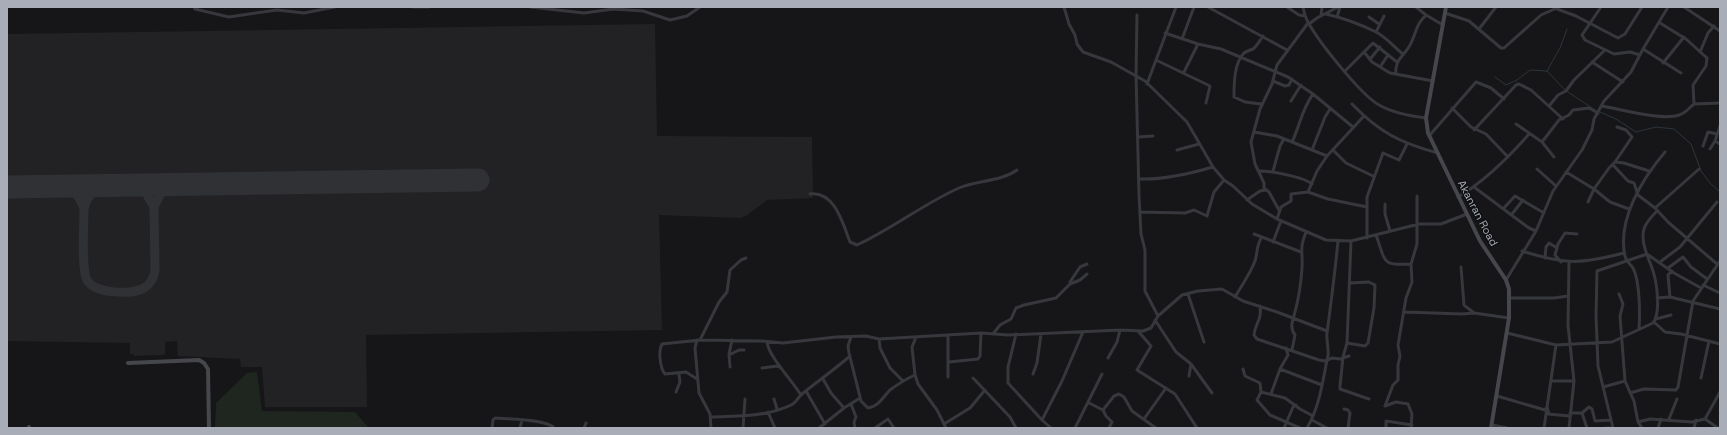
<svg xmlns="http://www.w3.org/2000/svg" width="1727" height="435" viewBox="0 0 1727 435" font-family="'Space Grotesk',sans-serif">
  <rect width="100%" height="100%" fill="#161618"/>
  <path fill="#222225" d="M655,24l2,112 155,1 1,61 -46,2 -21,16 -6,2 -81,-3 3,115 -296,5 1,72h-102l-3,-40h-21l-1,-8 -62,-3 -1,-15 -12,1v12l-3,1 -28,1v-2h-4v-11l-123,-2v-307z"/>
  <path fill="#1e261f" d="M257,372l5,39 93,1 14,16h-154l1,-25 31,-30z"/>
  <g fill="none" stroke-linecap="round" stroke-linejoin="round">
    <path stroke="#2c353c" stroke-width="1" d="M1547,71l13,-23 7,-19
      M1495,77l11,8 11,-5 13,-10 17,1 18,19
      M1568,92l27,18
      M1600,112l16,7 20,13 20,-5 18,2 17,15 10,27 9,12 10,9"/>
    <path stroke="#303135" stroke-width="9" d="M130,185l16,8 8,14
      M60,186c12,3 21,10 24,24
      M105,186c-12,5 -19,11 -21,24 0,15 -3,59 3,70 8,14 45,15 57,8 7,-4 10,-10 11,-18l-1,-63 7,-14 13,-9"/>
    <path stroke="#303135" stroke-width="23" d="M7,187l471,-7"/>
    <path stroke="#37383d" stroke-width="3" d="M194,7l1,2 34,8 48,-7 27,3 31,-6
      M413,7h16
      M530,7l54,6 29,-4 30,2 27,9 17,-4 13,-9
      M1064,7l5,17 6,11 2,9 6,8 28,10 34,19 42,41 26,45 11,13 9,6 19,18 25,15 49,21 25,1 68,-17h22l26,-10
      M1208,7l79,43
      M1287,7l12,8 6,1
      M1303,7c1,5 2,10 5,15 10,19 53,73 71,83 14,8 31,11 47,13
      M1416,7l10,8 17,10
      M1601,7l-19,28 3,5 29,14 16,-2 10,3
      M1684,7l36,24
      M1557,9l19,7 42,22 7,-4 17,-27
      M1445,13l24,8 32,27h3l37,-33 18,-8
      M1326,14c17,4 34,10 50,18 10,5 18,15 27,22
      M1321,16l1,-9
      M1337,17l3,-10
      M1369,17l10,7
      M1660,23l26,16 21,19 -1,8 -13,19 1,19
      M1309,24l8,-6 21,-11
      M1479,29l17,-22
      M1376,32l8,-16
      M1165,33l33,11 23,5 67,28 25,17 40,33
      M1182,39l12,-32
      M1643,49l38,24
      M1364,52l8,10 18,11 43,8
      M1700,52l8,-19 6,-7
      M1371,58l9,-11
      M1156,60l54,26 -4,17
      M1592,62l31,20
      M1663,63l21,-26
      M1380,67l8,-12
      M1345,71l28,-28 24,19
      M1184,72l14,-28
      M1396,74c-2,-15 10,-19 15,-31 6,-12 4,-17 15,-28
      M1273,81l12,5 4,-1 3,-6
      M1147,84l29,-77
      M1291,101l10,-16
      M1261,104l-16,-2 -11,-5c0,-13 0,-34 10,-44 3,-2 6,-3 9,-4 4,-3 7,-9 10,-13
      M1352,104c27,28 48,39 86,49
      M1549,106l9,-11 8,-4 8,-11 31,-30
      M1602,106c18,3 60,15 77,9 7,-2 10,-7 15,-11l26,-1
      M1452,108l19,19 15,7 22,23
      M1516,124l26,18 12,15
      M1474,130l42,-45 3,-1 12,6 32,29
      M1254,132l23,4 50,20
      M1429,136l47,-54 15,6 13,11
      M1138,137l15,-1
      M1715,141l5,3
      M1292,142c8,-17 10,-33 21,-48
      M1542,142l17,-22 10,-5 4,-5 16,-2 9,5
      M1703,146l5,-14 9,2
      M1710,149l5,-8 5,-15
      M1177,150l22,-6
      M1312,150l13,-33 5,-8
      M1333,150l13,13 27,13
      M1615,162l9,1 25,8
      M1613,165l15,16 6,2 4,12 17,13 13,14 49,42
      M1537,169l19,17
      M1260,171c11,0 44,6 52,13
      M1273,171l7,-25 4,-7
      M1566,172l28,17 16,13 19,7
      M1139,179c25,1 50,-5 74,-12
      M1474,187l55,41 7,3
      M1308,192l9,-21 10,-15 37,-40
      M810,194c25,-3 33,30 40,48l7,3c35,-16 66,-41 102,-57 18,-8 41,-6 58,-18
      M1458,197c28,-17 50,-39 71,-63
      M1247,200l13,-9 6,-1
      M1588,202l6,-13 15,-21 6,-6 17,-25 -6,-7 -9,-3
      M1385,204v10l5,17
      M1655,208l44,-39
      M1503,209l12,-13 29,17
      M1279,210l-10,-18 -5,-4v-5l-9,-19 -4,-22 9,-33 12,-25 5,-19 31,-42
      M1140,212l45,1 9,-3 13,6 7,-24 10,-12
      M1512,214l11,-14
      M1277,219l4,-12 10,-6v-7l17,-2 20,7 39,8
      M1254,234l47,18
      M1376,235c10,27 5,31 35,29
      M1367,238v-41l16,-44 16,7 8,-16
      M1351,241l-4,102 -4,14 -3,29v3l29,10
      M1273,242l8,-21
      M1522,251c44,14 58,13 102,2
      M1545,258l1,-11 3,-4 8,5
      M1561,262l-6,-7 3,-11 7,-11 12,1
      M1660,262l20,-15 37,-45
      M1461,267l3,38 10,8
      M1668,268l15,-11 8,10 16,12
      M1506,280l30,-49 17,-40 29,-41 10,-20 2,-11 10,-18 27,-29 12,-23 25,-42
      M1070,284v-2l10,-15 7,-3
      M1703,285l17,8
      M1188,294l16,48
      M1619,294l4,10 -3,12 5,65 9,20 4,21 4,6
      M1235,297c7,-12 15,-23 20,-36 3,-9 1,-16 7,-24
      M1670,297l-2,-22 4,-4
      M1510,298h44l14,-2
      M1657,298l13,-1 50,12
      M1260,306c2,16 -5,16 -6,29l3,4 62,21 6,1 7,-3 8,1 9,-3
      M1404,312l58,2 12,-1 35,5
      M1158,316l24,-21 16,-4 24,-2 21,12 34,11 50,19
      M1656,319l15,-4
      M1155,320l21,32 15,12 21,29
      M1654,322l11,10 16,2 39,10
      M1639,329c1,-15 1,-48 -6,-61 -2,-4 -7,-6 -8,-12 -8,-36 17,-77 40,-104
      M1138,331l13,15 -14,24 38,24 22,34
      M1507,333l49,12 56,-3 41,-19c8,-10 4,-40 0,-52 -4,-13 -13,-28 -9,-42 2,-7 8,-13 13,-18
      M993,334l7,-9 11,-6 5,-11 8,-3 32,-7 14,-14 10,-4 7,-6
      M1016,334l-8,33v16l34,37 9,8
      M948,335v42
      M851,337l-3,9 1,7 12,48 7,7c10,-1 15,-11 22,-18 8,-6 16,-11 25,-15
      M916,337l-4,10 3,28 3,9 19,26 9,18
      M879,339l1,9 10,20 13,13
      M697,340l-2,8 4,45 11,21 1,14
      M700,340l19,-38 8,-10 3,-22 11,-10 5,-2
      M767,342c2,15 24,37 34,53
      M1347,343l18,3 3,-3 6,-35 1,-23 -6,-3 -19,1
      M1292,350l3,-15c-6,-8 -2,-15 0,-23 4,-15 6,-29 7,-44 1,-17 -3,-19 4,-36
      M729,355l10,-5h5
      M1108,358l9,-16 3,-12
      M949,362l29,-3 2,-3 1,-23
      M730,367l-1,-13 3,-14
      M762,368l15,-2 4,2
      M1243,369l2,7 15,7 1,9 -4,8 13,15 30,13
      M1280,369l42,16
      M1033,374l4,-11 4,-29
      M1189,376l2,-12
      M973,378l37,39 6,11
      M1701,378l8,-37
      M697,379l-11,-7 -21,2c-5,-6 -7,-23 -3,-30l38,-4 62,1 21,2 53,-6 30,-1 13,3 102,-6 27,2 112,-5 23,1 8,-3 7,-12 -13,-25v-41l-4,-16 -2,-39 -3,-120 1,-60
      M823,379l8,14 13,15
      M1551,381h23
      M1603,387l22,-6
      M806,391l19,33
      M676,392l4,-10 -1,-8
      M1261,392l24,6 15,11 13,7
      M1630,393l14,-4 32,1 2,-3 15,-86 27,-40
      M1271,394l9,-25 8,-14 -2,-7
      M1497,396l48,14 2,-3 2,7
      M774,399l3,10
      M1089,403l14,7 3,6 6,6 -3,6
      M851,404l5,13 -2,5 1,6
      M1385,406l8,-21 5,-5v-15l2,-9 -2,-11 8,-47 6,-16 -1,-18 6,-20v-48
      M1385,406l11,-4 12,2 4,10 -1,14
      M1344,409l4,1 2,3 -2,15
      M1103,410l11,-14 5,-2 5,3 8,14 24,17
      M768,412l7,16
      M1570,413h12l7,-6 3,2 3,12 16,-1
      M1582,413l5,15
      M1548,414l22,2
      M710,417c25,-1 57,0 81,-12 5,-2 7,-8 11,-11 16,-13 32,-24 48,-38
      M1144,419l22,-31
      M1669,419l8,-20
      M1705,419l15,-27
      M1042,420l20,-39 21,-49
      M1312,420l15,8
      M1638,422l12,-3 42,3 13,-3 13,9
      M944,424l26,-16 15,-18
      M1492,425l15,3
      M492,428l1,-8 2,-2c12,1 52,1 59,10
      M520,428l2,-8
      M584,428l2,-5
      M743,428l2,-29
      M819,428l25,-20 16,-10
      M875,428l13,-9 6,9
      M1075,428l27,-54
      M1284,428l9,-21 3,-2
      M1307,428c13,-22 16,-49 21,-73 1,-7 -2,-15 -1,-22 4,-30 8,-61 11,-92
      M1386,428v-7l26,4
      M1544,428l12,-83
      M1569,428l5,-47 -6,-56 1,-63
      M1605,428h7
      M1613,428l-15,-62 -2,-50 1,-45 50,-17 27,19 27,15
      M1658,428l3,-9
      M1694,428l2,-8"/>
    <path stroke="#45474d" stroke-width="4" d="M1446,7l-20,111 2,15 52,108 26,39 3,9v29l-18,110
      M128,363l71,-3 5,3 4,6 1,59
      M29,427v1"/>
  </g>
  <g text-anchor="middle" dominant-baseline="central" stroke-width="3" stroke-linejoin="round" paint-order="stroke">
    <g font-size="11" fill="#a8adb8" stroke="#111113">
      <text transform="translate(1478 213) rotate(62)">Akanran Road</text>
    </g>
  </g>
  <rect width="1727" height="435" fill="none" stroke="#a8adb8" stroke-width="16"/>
</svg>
